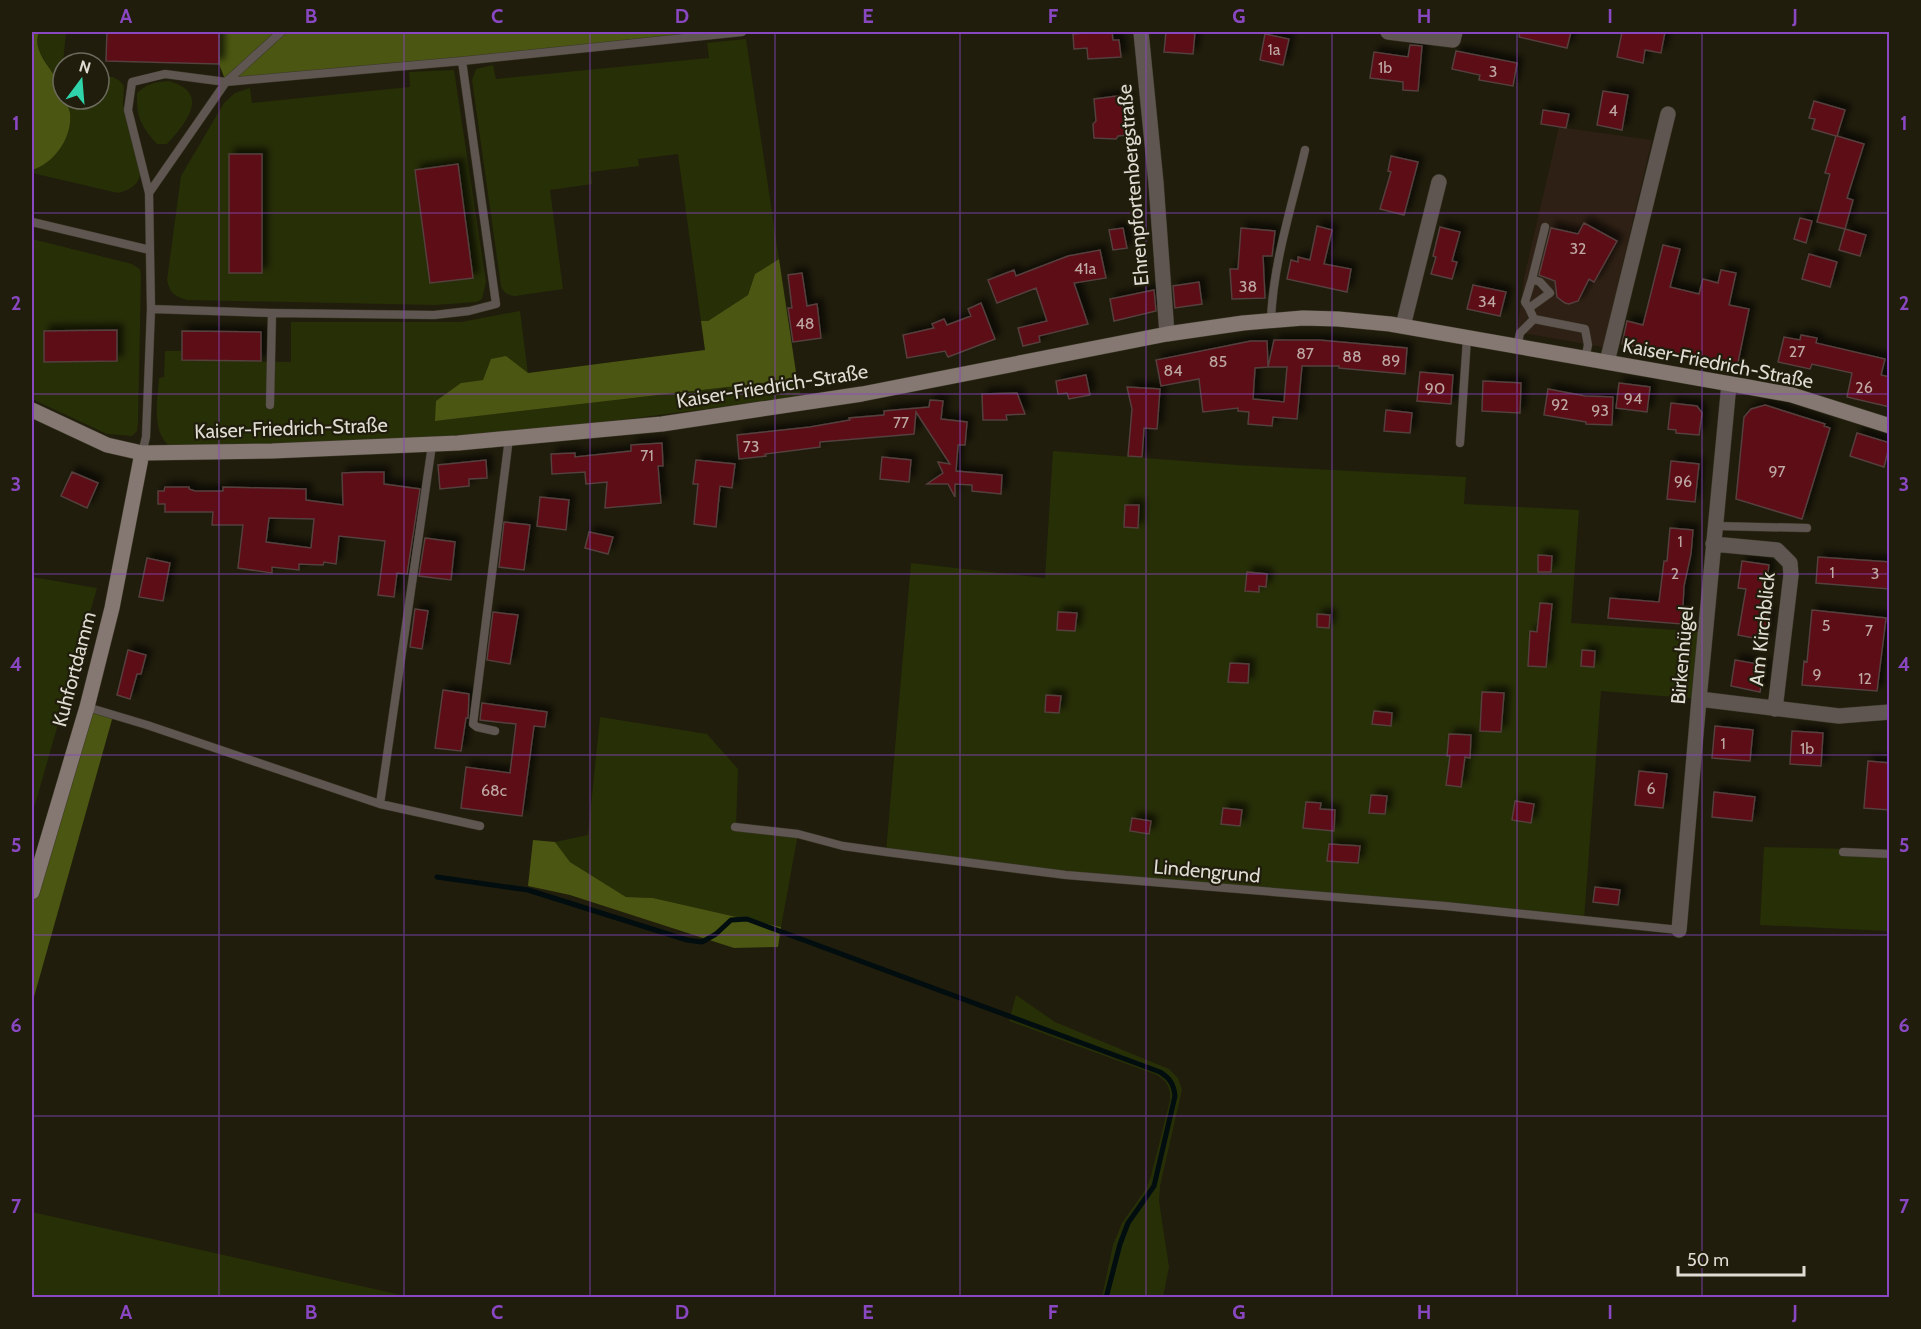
<svg xmlns="http://www.w3.org/2000/svg" width="1921" height="1329" viewBox="0 0 1921 1329" font-family="Cabin,sans-serif">
  <defs>
    <filter id="shadow"><feDropShadow dx="5.5" dy="-5.5" stdDeviation="3" flood-color="#0009"/></filter>
  </defs>
  <rect width="100%" height="100%" fill="#201d0c"/>
  <path fill="#2e2014" d="M1559,127l93,13 -49,207 -86,-15 7,-54z"/>
  <path fill="#272f07" d="M39,32h27l-3,31v28l-24,-40 -3,-12z
    M746,39l33,220 -24,15 -7,21 -40,26h-7l-23,-167 -40,5 1,7 -48,6 1,12 -42,6 13,99 -48,7c-8,-1 -11,-3 -14,-10l-29,-206 4,-11 17,-4 3,14 213,-21 -2,-15z
    M454,70l32,212 -4,17 -5,3 -42,3 -248,-5c-13,-4 -17,-7 -20,-20l14,-104 43,-73 11,-10 15,-5 2,15 158,-16 -1,-15z
    M99,76l14,1 7,4 4,5 -1,18 17,71c-2,11 -11,15 -22,18l-86,-20v-3c22,-6 41,-33 38,-57 -1,-4 -3,-9 -4,-14h33z
    M168,81c44,11 18,42 -1,63h-10c-16,-18 -21,-27 -20,-51 11,-10 18,-11 31,-12z
    M32,239l100,25 8,5 1,7 -3,146 -1,9 -5,5 -25,-2 -75,-35z
    M520,311l8,63 -22,-18 -23,24 -22,3 -26,38 362,-42 4,17c-104,14 -207,29 -311,37 -106,9 -212,12 -318,15 -22,-14 -14,-49 -13,-70l5,-1 1,-26h17v9l109,2v-40h170z
    M1053,451l184,14 229,12 -2,27 115,6 -8,113 134,9 -6,67 -98,-8 -17,229 -314,-27 -384,-41 25,-289 134,15z
    M32,577l65,11 -65,227z
    M600,717l107,17 31,35 -2,58 62,7 -17,93 -128,-29 -27,-1 -56,-35 -15,-20 33,-7z
    M1764,847l125,3v81l-129,-6z
    M1016,995l39,27 114,47 9,9 4,12 -22,96 -1,15 10,66 -6,30h-61l11,-52 9,-22 24,-34 5,-13 19,-76c1,-13 -3,-18 -13,-25l-148,-54z
    M32,1212l378,85h-378z"/>
  <path fill="#4a5611" d="M32,32h7c-10,23 24,43 24,67h3c1,5 3,10 4,14 3,24 -16,51 -38,57z
    M219,32h523l-516,50 -7,-18z
    M779,259l18,120 -362,42 1,-20 25,-18 22,-3 8,-21 15,-3 22,17 177,-23 -4,-29h7l40,-26 7,-21z
    M90,709l23,7 -81,288v-100z
    M533,840l22,2 15,20 56,35 27,1 128,29 -3,20 -44,1 -164,-53 -42,-9z"/>
  <g fill="none" stroke-linecap="round" stroke-linejoin="round">
    <path stroke="#010d0f" stroke-width="5" d="M437,877l91,13 159,50 15,2 14,-8 15,-14 16,-1 413,153c10,6 14,13 15,24l-21,90 -26,37 -8,21 -14,54"/>
  </g>
  <path fill="#5d0a13" stroke="#543f3e" stroke-width="1.5" fill-rule="evenodd" filter="url(#shadow)" d="M107,32h112v32l-113,-3z
    M1101,32h11l1,8h6l2,17 -33,2 -1,-11 -13,1 -1,-15z
    M1166,32h29l-2,22 -29,-2z
    M1520,32h51l-4,16 -48,-11z
    M1622,32h43l-4,21 -16,-3 -2,13 -26,-6z
    M1265,34l24,5 -6,26 -23,-5z
    M1410,45l12,1 -4,45 -15,-1v-8l-33,-4 4,-26 34,5z
    M1456,51l61,12 -4,23 -34,-6 1,-5 -28,-6z
    M1603,91l25,4 -6,35 -25,-5z
    M1125,95l2,40 -9,1 -2,3 -22,-1 -1,-14 3,-3 -2,-22z
    M1814,101l31,9 -8,26 27,8 -17,54 6,2 -8,29 -28,-7 13,-48 -5,-1 11,-37 -24,-7 3,-10 -6,-1z
    M1543,110l26,4 -3,14 -25,-4z
    M229,154h33v119h-33z
    M1391,156l27,6 -14,53 -24,-6 11,-37 -3,-1z
    M458,164l15,114 -43,5 -15,-113z
    M1800,218l12,3 -6,22 -12,-4z
    M1584,223l33,18 -23,41 -5,-3 -11,22 -9,3 -4,-1 -8,-6 -2,-16 -16,-6 12,-47 27,6z
    M1317,226l15,4 -8,34 27,5 -4,23 -60,-13 4,-19 7,2v-5l12,3z
    M1440,227l20,5 -8,29 5,1 -5,17 -21,-5 5,-17 -3,-1z
    M1123,228l4,20 -14,2 -4,-20z
    M1241,228l34,3 -3,25h-9l2,42 -33,1 -2,-30h8z
    M1845,229l21,6 -6,21 -21,-6z
    M1663,245l17,4 -10,38 29,7 4,-15 15,4 3,-13 15,3 -7,32 20,4 -12,58 -115,-23 5,-23 16,4z
    M1100,250l6,28 -32,5 14,41 -49,12 1,6 -17,4 -5,-18 29,-7 -11,-33 -39,15 -9,-23 26,-10 2,6 52,-20z
    M1809,254l28,8 -7,25 -28,-8z
    M802,273l5,33 10,-2 4,34 -28,4 -5,-34h4l-4,-33z
    M1199,282l3,22 -27,4 -2,-22z
    M1473,285l33,7 -6,24 -33,-7z
    M1154,290l2,21 -42,10 -4,-22z
    M981,303l14,36 -47,18 -3,-6 -38,7 -4,-23 31,-7 -2,-4 12,-5 3,6 24,-9 -3,-7z
    M117,330v31l-73,1v-31z
    M182,331l79,1v29l-79,-1z
    M1801,335l16,3 -1,5 69,16 -4,16 9,2v30l-43,-10 5,-24 -40,-9 -2,5 -32,-7 6,-25 16,3z
    M1274,340h45l88,8 -2,26 -66,-6v-2h-37l-5,53 -24,-2 -1,9 -24,-2 1,-12 -11,-1v-3l-35,4 -4,-33 -38,7 -5,-26 95,-19h16l1,26 -13,1 -2,31 31,3 3,-35h-19z
    M1420,372l33,3 -2,29 -34,-3z
    M1086,375l4,20 -21,4 -2,-6 -9,1 -2,-13z
    M1483,381l38,2 -1,30 -38,-2z
    M1619,383l31,4 -3,25 -31,-4z
    M1127,387l33,2 -3,40 -13,-1 -2,29 -14,-1 4,-47z
    M1548,389l37,7 28,1 -1,28 -26,-1v-2l-42,-7z
    M1017,393l8,21 -19,1 1,5h-24l-1,-26z
    M930,400l13,1 -2,18 26,3 -2,23h-7l-2,26 46,4 -1,19 -29,-3v-6l-17,-1v13l-7,-13h-21l16,-11 -5,-11 12,2 -34,-52 -2,22 -94,8v5l-55,7 1,2 -27,3 -2,-24 73,-8 40,-7 -1,-2 35,-3v-4l45,-4z
    M1671,403l26,3 5,7 -3,22 -23,-2v-3l-8,-1z
    M1765,405l60,19 -1,2 6,2 -28,91 -66,-20 8,-82 7,-8z
    M1386,410l26,3 -2,20 -26,-2z
    M1857,433l33,10 -6,24 -34,-11z
    M662,443l1,23h-5l3,37 -56,5 2,-26 -21,2 -1,-12 -33,2 -1,-20 24,-1v4l56,-6v-6z
    M882,457l29,3 -2,22 -29,-3z
    M486,460l1,18 -18,1v7l-29,3 -2,-24z
    M696,460l39,4 -3,24 -12,-2 -4,41 -22,-3 4,-40h-5z
    M1671,461l28,3 -4,38 -28,-3z
    M72,472l26,11 -11,25 -26,-12z
    M365,472h19v12l36,5 -13,85 -10,-1 -3,24 -16,-2 7,-54 -46,-5 -3,28 -12,-2 -1,3 -24,-1v6l-27,-3v6l-34,-5 5,-43h-31l1,-13h-48v-8h-7v-13h6l1,-4h24v2l6,2h28v-4l83,2v11l37,5 -1,-32zM269,518l45,1 -3,29 -45,-6z
    M540,497l29,3 -3,30 -29,-4z
    M1125,505h14l-1,23 -14,-1z
    M504,522l26,3 -6,45 -25,-3z
    M1670,528l23,2 -2,24 -7,32 -2,38 -74,-6 2,-20 49,4 5,-41h3z
    M589,532l24,5 -5,17 -23,-6z
    M425,538l30,4 -4,38 -32,-4z
    M1538,555l14,1 -1,16h-13z
    M1818,557l72,5v27l-74,-6z
    M147,558l23,5 -7,38 -24,-4z
    M1742,561l27,4 -7,48 6,1 -4,26 -26,-5 8,-46 -8,-1z
    M1247,572l20,2 -1,13 -7,-1v6l-14,-1z
    M1540,603l12,1 -6,63 -18,-1 2,-35 7,1z
    M415,609l13,2 -6,38 -12,-2z
    M1812,610l74,8 -9,73 -75,-6 2,-24 3,1z
    M493,612l25,3 -8,49 -23,-4z
    M1058,612l19,1 -2,18 -18,-1z
    M1317,614l13,1 -1,13 -12,-1z
    M128,650l18,5 -5,19h-4l-7,25 -13,-4z
    M1582,650l13,1 -1,16 -13,-1z
    M1735,660l29,5 -4,27 -29,-6z
    M1230,663l19,1 -1,19 -20,-1z
    M443,690l26,4 -1,24h-2l-5,33 -26,-3z
    M1482,692l22,1 -3,39 -21,-1z
    M1046,695l15,1 -2,17 -14,-1z
    M482,703l65,9 -2,15 -11,-1 -12,90 -61,-8 5,-41 44,6 6,-49 -36,-4z
    M1374,711l18,2 -1,13 -19,-2z
    M1715,726l38,4 -3,31 -38,-3z
    M1792,731l31,2 -2,33 -31,-2z
    M1449,734l22,1 -1,23 -5,-1 -4,30 -15,-2 4,-29h-3z
    M1868,761l22,2v47l-26,-2z
    M1639,771l28,3 -4,34 -28,-3z
    M1714,792l41,5 -3,24 -40,-4z
    M1371,795l16,1 -2,18 -16,-1z
    M1515,801l19,3 -3,19 -19,-3z
    M1306,802l15,1 -1,6 15,1 -1,21 -31,-3z
    M1223,808l19,2 -2,16 -19,-2z
    M1132,818l19,3 -2,13 -19,-3z
    M1329,844l31,2 -2,17 -31,-2z
    M1595,887l25,3 -2,15 -25,-3z"/>
  <g fill="none" stroke-linecap="round" stroke-linejoin="round">
    <defs>
      <path id="lane" d="M226,82l236,-21 280,-29
        M226,82l55,-50
        M32,222l118,28
        M1532,279l13,-52
        M1529,308l-4,-6 7,-23 8,3 10,11 -21,15 5,11
        M151,309l121,4 162,2 35,-4 27,-7 -34,-243
        M1271,320c2,-57 21,-114 34,-170
        M1517,347l3,-14 14,-14 51,10 3,16 -3,14
        M270,405l2,-92
        M1460,443l7,-105
        M142,453l4,-16 5,-128 -2,-116 77,-111 -61,-8 -33,8 -4,28 21,83
        M1716,526l91,2
        M87,707l60,18 233,79 100,22
        M495,731l-18,-4 -4,-3 36,-286
        M380,804l52,-359
        M735,827l63,7 45,12 43,6 180,23 379,31 234,24
        M1843,852l47,2"/>
      <path id="street" d="M1141,32l15,151 11,151
        M1388,32l65,8 2,-8
        M1403,326l36,-144
        M1607,362l61,-248
        M1713,544l64,6 13,13 1,12 -16,134
        M1699,699l140,17 51,-4
        M1679,930l20,-231 30,-315"/>
      <path id="secondary" d="M32,410l75,35 35,8 130,-2 186,-8 204,-19 200,-30 305,-60 76,-11 60,-5 35,1 52,5 358,63 44,8 98,31
        M32,892l55,-185 25,-99 30,-155"/>
    </defs>
    <use href="#lane" stroke="#3b3828" stroke-width="9"/>
    <use href="#street" stroke="#3b3828" stroke-width="16"/>
    <use href="#secondary" stroke="#3b3828" stroke-width="16"/>
    <use href="#lane" stroke="#5f5652" stroke-width="8"/>
    <use href="#street" stroke="#5f5652" stroke-width="15"/>
    <use href="#secondary" stroke="#857771" stroke-width="15"/>
  </g>
  <path fill="none" stroke="#8a47c2" stroke-width="1.5" stroke-opacity="0.55" d="M219,32v1266M404,32v1266M590,32v1266M775,32v1266M960,32v1266M1146,32v1266M1332,32v1266M1517,32v1266M1702,32v1266M32,213h1858M32,394h1858M32,574h1858M32,755h1858M32,935h1858M32,1116h1858"/>
  <g text-anchor="middle" dominant-baseline="central" stroke-width="4.5" stroke-linejoin="round" paint-order="stroke">
    <g font-size="16" fill="#bea8a3">
      <text x="1274" y="49">1a</text>
      <text x="1385" y="67">1b</text>
      <text x="1493" y="71">3</text>
      <text x="1613" y="110">4</text>
      <text x="1578" y="248">32</text>
      <text x="1085" y="268">41a</text>
      <text x="1248" y="286">38</text>
      <text x="1487" y="301">34</text>
      <text x="805" y="323">48</text>
      <text x="1797" y="351">27</text>
      <text x="1305" y="353">87</text>
      <text x="1352" y="356">88</text>
      <text x="1391" y="360">89</text>
      <text x="1218" y="361">85</text>
      <text x="1173" y="370">84</text>
      <text x="1864" y="387">26</text>
      <text x="1435" y="388">90</text>
      <text x="1633" y="398">94</text>
      <text x="1560" y="404">92</text>
      <text x="1600" y="410">93</text>
      <text x="901" y="422">77</text>
      <text x="751" y="446">73</text>
      <text x="647" y="455">71</text>
      <text x="1777" y="471">97</text>
      <text x="1683" y="481">96</text>
      <text x="1680" y="541">1</text>
      <text x="1832" y="572">1</text>
      <text x="1675" y="573">2</text>
      <text x="1875" y="573">3</text>
      <text x="1826" y="625">5</text>
      <text x="1869" y="630">7</text>
      <text x="1817" y="674">9</text>
      <text x="1865" y="678">12</text>
      <text x="1723" y="743">1</text>
      <text x="1807" y="748">1b</text>
      <text x="1651" y="788">6</text>
      <text x="494" y="790">68c</text>
    </g>
    <g font-size="20" fill="#dfddd3" stroke="#201d0c">
      <text transform="translate(1133 185) rotate(-95)">Ehrenpfortenbergstraße</text>
      <text transform="translate(1718 363) rotate(11)">Kaiser-Friedrich-Straße</text>
      <text transform="translate(772 386) rotate(-9)">Kaiser-Friedrich-Straße</text>
      <text transform="translate(291 428) rotate(-2)">Kaiser-Friedrich-Straße</text>
      <text transform="translate(1762 629) rotate(-84)">Am Kirchblick</text>
      <text transform="translate(1682 655) rotate(-85)">Birkenhügel</text>
      <text transform="translate(74 669) rotate(-75)">Kuhfortdamm</text>
      <text transform="translate(1207 871) rotate(5)">Lindengrund</text>
    </g>
  </g>
  <rect width="1921" height="1329" fill="none" stroke="#201d0c" stroke-width="66"/>
  <g transform="translate(81 81) rotate(16)"><circle r="28" fill="#201d0c" stroke="#6c6a5c" stroke-width="1.5"/>
  <path d="M0-4.5L10 22L0 15L-10 22Z" fill="#2fd4aa"/>
  <text y="-9" font-size="16" font-weight="bold" text-anchor="middle" fill="#dfddd3">N</text>
  </g>
  <path d="M1678 1266v9h126v-9" fill="none" stroke="#dfddd3" stroke-width="3"/>
  <text x="1687" y="1266" font-size="18" fill="#dfddd3" stroke="#201d0c" stroke-width="4.5" paint-order="stroke">50 m</text>
  <rect x="33" y="33" width="1855" height="1263" fill="none" stroke="#8a47c2" stroke-width="2"/>
  <g font-size="20" text-anchor="middle" font-weight="bold" fill="#8a47c2">
    <text x="126" y="23">A</text>
    <text x="311" y="23">B</text>
    <text x="497" y="23">C</text>
    <text x="682" y="23">D</text>
    <text x="868" y="23">E</text>
    <text x="1053" y="23">F</text>
    <text x="1239" y="23">G</text>
    <text x="1424" y="23">H</text>
    <text x="1610" y="23">I</text>
    <text x="1795" y="23">J</text>
    <text x="16" y="130">1</text>
    <text x="1904" y="130">1</text>
    <text x="16" y="310">2</text>
    <text x="1904" y="310">2</text>
    <text x="16" y="491">3</text>
    <text x="1904" y="491">3</text>
    <text x="16" y="671">4</text>
    <text x="1904" y="671">4</text>
    <text x="16" y="852">5</text>
    <text x="1904" y="852">5</text>
    <text x="16" y="1032">6</text>
    <text x="1904" y="1032">6</text>
    <text x="16" y="1213">7</text>
    <text x="1904" y="1213">7</text>
    <text x="126" y="1319">A</text>
    <text x="311" y="1319">B</text>
    <text x="497" y="1319">C</text>
    <text x="682" y="1319">D</text>
    <text x="868" y="1319">E</text>
    <text x="1053" y="1319">F</text>
    <text x="1239" y="1319">G</text>
    <text x="1424" y="1319">H</text>
    <text x="1610" y="1319">I</text>
    <text x="1795" y="1319">J</text>
  </g>
</svg>
